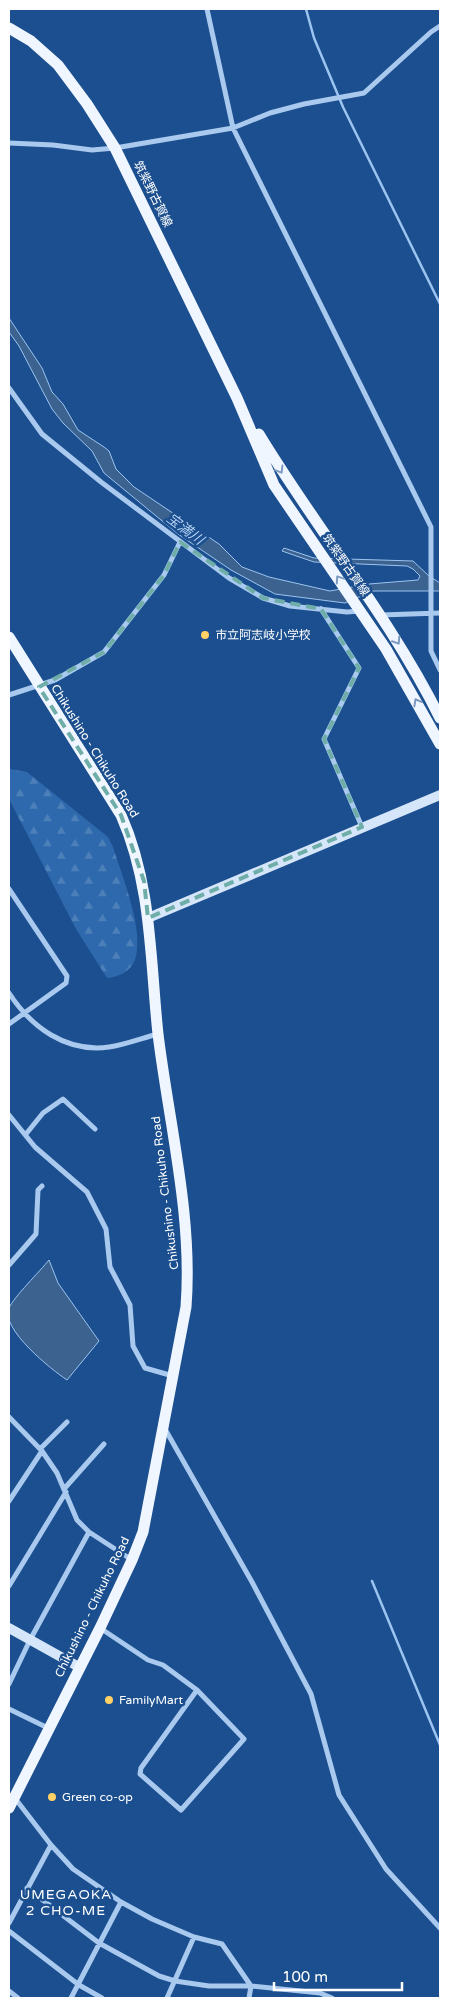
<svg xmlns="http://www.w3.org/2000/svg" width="449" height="2007" viewBox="0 0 449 2007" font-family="'Varela Round','Noto Sans JP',sans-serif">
  <defs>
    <pattern id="forest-firs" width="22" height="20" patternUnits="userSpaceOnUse" patternTransform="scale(1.25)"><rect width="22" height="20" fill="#2e69ad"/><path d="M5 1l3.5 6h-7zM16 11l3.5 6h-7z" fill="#4d80b9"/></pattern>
  </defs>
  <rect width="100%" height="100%" fill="#1b4f8f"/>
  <path fill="url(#forest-firs)" d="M9,769l18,3 81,65 5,10c9,29 32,84 22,113 -5,12 -17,17 -28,18l-31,-49 -67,-130z"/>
  <path fill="#3c6290" stroke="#9cc4f0" d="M9,318l33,50 10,24 11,12 15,26 26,17 5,4 7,18 18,18 85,57 23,23 27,10 61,14 39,-7 49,-4 2,-4 -7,-7 -6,-3 -93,-4 -32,-11 2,-3 30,10 99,3 16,15 11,7v8h-67l-28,12 -70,-9 -44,-24 -53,-36 -74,-61 -12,-22 -29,-28 -11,-14 -33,-63 -10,-14z
    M49,1260l9,23 41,58 -32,39c-15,-10 -67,-51 -58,-72 4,-10 32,-38 40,-48z"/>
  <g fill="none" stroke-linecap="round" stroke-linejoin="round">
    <path stroke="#9cc4f0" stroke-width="2.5" d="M306,9l8,29 29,69 97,197
      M372,1581l68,164"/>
    <path stroke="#a9c9ee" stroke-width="5" d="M207,9l26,119 198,399v124l9,19
      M9,143l44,2 39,5 23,-2 118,-20 37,-15 34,-9 60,-11 67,-61 9,-6
      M9,388l33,46 59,48 128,96 34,20 27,8 57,6 13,-1
      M321,609l38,59 -35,71 38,88
      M381,615l59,-2
      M9,695l46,-15 49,-28 60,-77 16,-33
      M9,889l58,87 -1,7 -57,41
      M9,993c22,34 57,60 100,54 16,-2 33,-9 49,-13
      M9,1115l26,32 52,45 19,37 4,38 20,38 3,41 12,22 28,8
      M26,1134l17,-21 20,-14 32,30
      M9,1265l27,-31 2,-44 4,-4
      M9,1417l33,34 15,22 20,47 12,12 43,28
      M165,1429l87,153 59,112 28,101 47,74 54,59
      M40,1449l27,-27
      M64,1489l40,-45
      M9,1501l33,-50
      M9,1586l57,-94
      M100,1628l48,32 15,5 34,25 -56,78 -1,6 41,36 63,-71 -47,-49
      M9,1684l21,-44 59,-108
      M9,1709l39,19
      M14,1797l37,48 22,24 48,33 31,17 42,18 28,7 29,42 -2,12
      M27,1888l72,55 60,33 16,5 34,5h42l69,7 12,5
      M9,1923l42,-78
      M9,1931l70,54 23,13
      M9,1991l9,7
      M71,1998l50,-96
      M167,1998l27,-61"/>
    <path stroke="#d6e6fa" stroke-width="10" d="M148,918l292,-123
      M9,1628l70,39"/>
    <path stroke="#f0f6ff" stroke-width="11" d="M9,28l22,13 27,24 29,39 28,44 122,250 37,87 112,164 54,95
      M259,434c58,96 131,183 181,284
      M9,637l112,178c31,70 29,144 37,219 11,90 35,182 28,273l-43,225 -11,28 -32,68 -91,180"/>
  </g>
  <defs><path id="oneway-chevron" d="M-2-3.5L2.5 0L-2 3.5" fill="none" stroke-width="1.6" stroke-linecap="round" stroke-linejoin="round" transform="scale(1.25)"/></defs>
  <g stroke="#7b9ac1">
    <use href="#oneway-chevron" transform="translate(280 470) rotate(59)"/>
    <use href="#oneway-chevron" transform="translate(339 579) rotate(-124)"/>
    <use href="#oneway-chevron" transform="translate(397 641) rotate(57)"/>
    <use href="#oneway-chevron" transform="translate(417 702) rotate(-119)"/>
  </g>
  <path fill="none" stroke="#6fada8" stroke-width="4" stroke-dasharray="10 6" stroke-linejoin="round" d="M180,542l83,56 58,11 38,59 -35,71 38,88 -214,91 -4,-37 -23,-66 -82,-128 65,-35 60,-77z"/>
  <g fill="#ffd166" stroke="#1b4f8f" stroke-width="2">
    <circle cx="205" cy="635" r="5"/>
    <circle cx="109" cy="1700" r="5"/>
    <circle cx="52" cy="1797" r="5"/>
  </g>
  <g text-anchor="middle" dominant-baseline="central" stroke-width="5" stroke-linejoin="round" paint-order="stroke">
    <g font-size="12" fill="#fff" stroke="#1b4f8f">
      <text transform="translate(153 194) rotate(64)">筑紫野古賀線</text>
      <text transform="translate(346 565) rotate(55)">筑紫野古賀線</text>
      <text transform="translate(95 751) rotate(58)">Chikushino - Chikuho Road</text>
      <text transform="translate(165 1193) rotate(-97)">Chikushino - Chikuho Road</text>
      <text transform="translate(92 1607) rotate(-64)">Chikushino - Chikuho Road</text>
    </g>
    <g font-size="12" fill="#fff" stroke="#1b4f8f" text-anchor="start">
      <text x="215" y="635">市立阿志岐小学校</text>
      <text x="119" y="1700">FamilyMart</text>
      <text x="62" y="1797">Green co-op</text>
    </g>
    <g font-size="14" font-style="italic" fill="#b5d3f5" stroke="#1b4f8f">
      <text transform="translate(185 529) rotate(37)">宝満川</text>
    </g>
    <g font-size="14" letter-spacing="1" fill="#fff" stroke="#1b4f8f">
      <text x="66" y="1894">UMEGAOKA<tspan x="66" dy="16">2 CHO-ME</tspan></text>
    </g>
  </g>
  <rect width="449" height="2007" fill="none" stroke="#ffffff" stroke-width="20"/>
  <path d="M274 1982v8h128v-8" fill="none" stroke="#ffffff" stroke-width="2.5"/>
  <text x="282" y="1982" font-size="15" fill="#ffffff" stroke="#1b4f8f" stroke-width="4" paint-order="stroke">100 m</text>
</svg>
